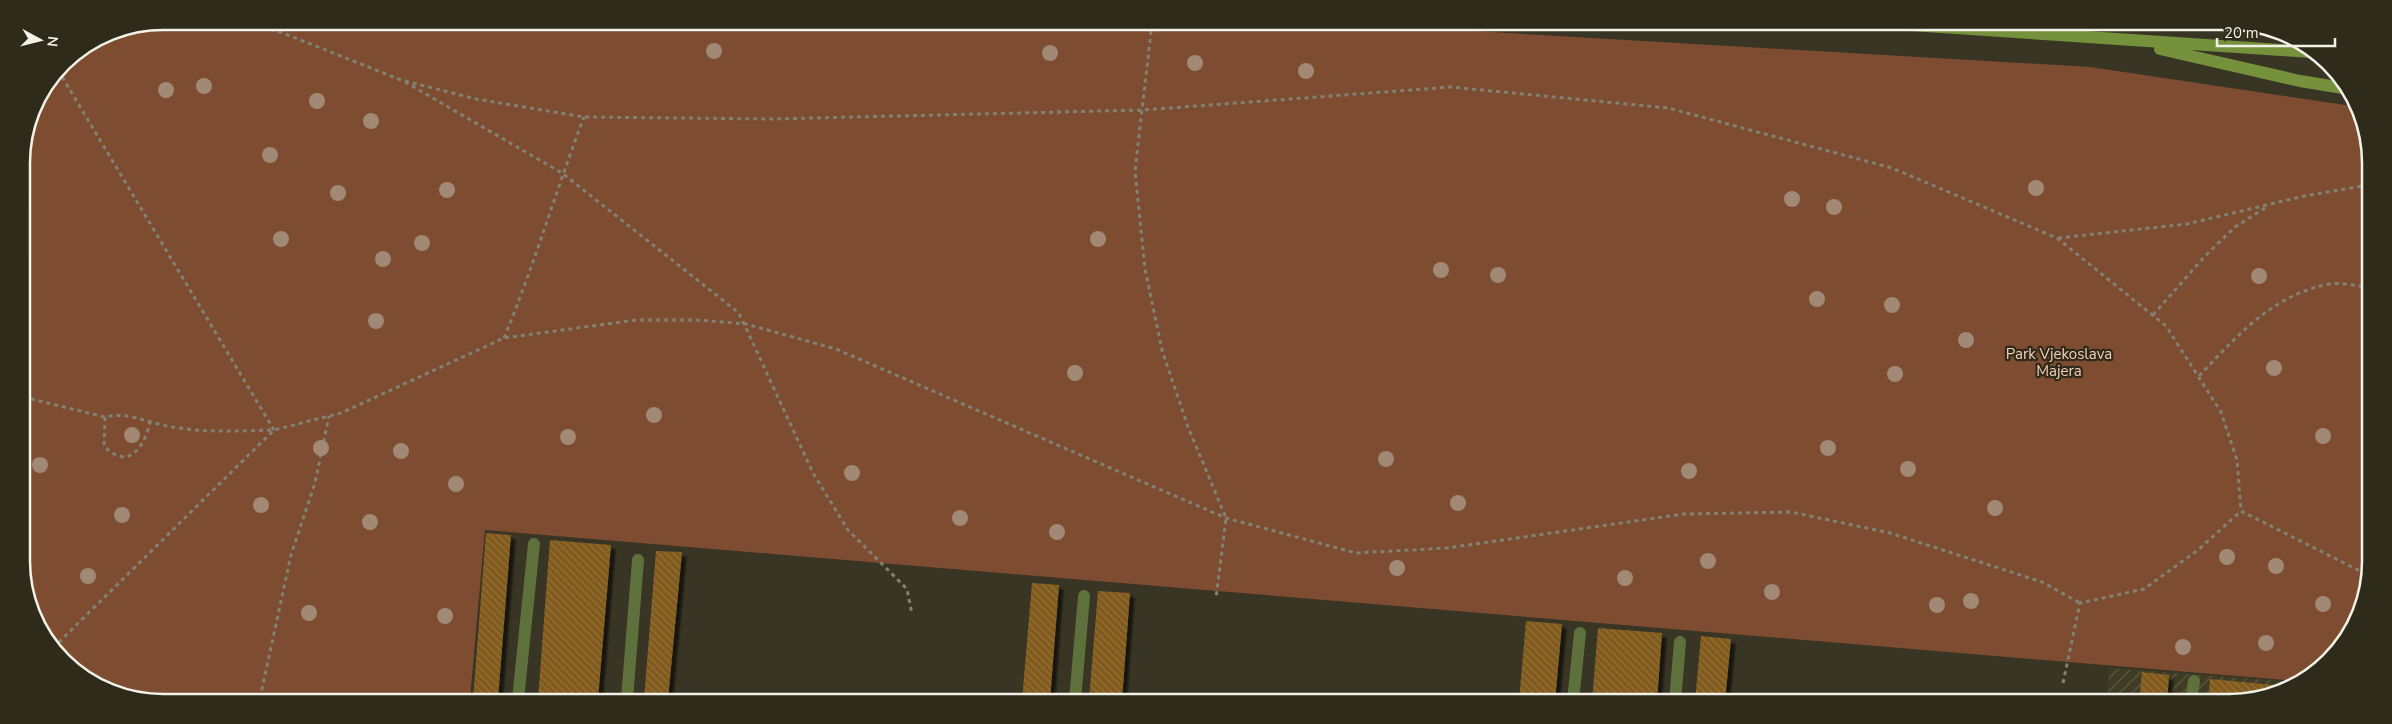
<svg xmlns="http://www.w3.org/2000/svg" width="2392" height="724" viewBox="0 0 2392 724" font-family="'Nunito Sans',sans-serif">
  <defs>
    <pattern id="industrial-furrows" width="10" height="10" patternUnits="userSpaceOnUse" patternTransform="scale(1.25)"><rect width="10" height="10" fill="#403c24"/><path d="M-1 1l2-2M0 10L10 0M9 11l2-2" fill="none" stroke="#5c5944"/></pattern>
    <pattern id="building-back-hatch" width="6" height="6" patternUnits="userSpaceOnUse" patternTransform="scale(1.25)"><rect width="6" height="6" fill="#815a1d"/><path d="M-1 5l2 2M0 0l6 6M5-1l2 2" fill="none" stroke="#93723e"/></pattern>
    <filter id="shadow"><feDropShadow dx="4.5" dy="4.5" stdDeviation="1" flood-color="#0009"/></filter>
  </defs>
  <rect width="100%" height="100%" fill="#383525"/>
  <path fill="url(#industrial-furrows)" d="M2109,668l184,14 -55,20h-131z"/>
  <path fill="#7d4c31" d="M163,21l1190,3 737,43 262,39 16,29 -2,463 -19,42 -31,33 -20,8 -1811,-151 -15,169 -275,-1 -80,-7 -58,-36 -33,-66 -2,-435 14,-54 27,-37 46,-31z"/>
  <path fill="url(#building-back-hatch)" filter="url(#shadow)" d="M486,533l25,2 -13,164h-25z
    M550,540l61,5 -13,154h-60z
    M656,551l26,1 -14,147h-24z
    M1032,583l27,2 -9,115h-28z
    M1098,591l32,2 -8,107h-33z
    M1526,621l36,3 -7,77h-36z
    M1598,628l64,5 -5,68h-65z
    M1701,636l30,3 -6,62h-30z
    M2142,672l27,3 -2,27h-28z
    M2210,679l64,6v4l-36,13h-30z"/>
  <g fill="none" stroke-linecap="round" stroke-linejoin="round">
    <path stroke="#838174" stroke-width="3" stroke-dasharray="4 4" stroke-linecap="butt" d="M248,21l40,14 113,45 75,19 108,18 188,2 371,-9 308,-23 217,21 224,60 165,70 109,88 55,86 16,48 4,51 125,63
      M1152,23l-17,148 10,98 17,81 26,77 38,91 -10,80
      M58,70l216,360
      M405,82l157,91 177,140 74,160 35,57 59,59 5,25
      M2058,238l129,-14 117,-28 64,-11
      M2153,315l53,-60 29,-28 33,-21
      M504,338c30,-72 52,-148 80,-221
      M2199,376c38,-40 73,-81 130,-92 11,-2 27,2 38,3
      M23,397l82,20c23,-6 45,7 68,10 33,6 67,4 101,3
      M105,417l-1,29c24,25 40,2 46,-24
      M53,648l221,-218 67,-17 163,-75 132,-18h62l48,4 90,25 390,169 130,35 91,-5 237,-34 107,-2 99,21 152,49 38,21
      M2063,683l17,-80 64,-14 54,-39 43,-39
      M260,698l31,-143 24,-72 14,-67"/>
    <path stroke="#5e713d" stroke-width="12" d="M518,699l16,-155
      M627,699l11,-139
      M1075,700l9,-104
      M1573,701l7,-68
      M1675,701l5,-59
      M2191,702l3,-21"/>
    <path stroke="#75913b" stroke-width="12" d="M1911,25l400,27
      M2160,49l140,32 43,7"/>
  </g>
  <g fill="#a28975">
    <circle cx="714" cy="51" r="8"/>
    <circle cx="1050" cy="53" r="8"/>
    <circle cx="1195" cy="63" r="8"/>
    <circle cx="1306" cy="71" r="8"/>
    <circle cx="204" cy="86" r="8"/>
    <circle cx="166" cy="90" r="8"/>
    <circle cx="317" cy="101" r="8"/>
    <circle cx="371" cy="121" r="8"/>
    <circle cx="270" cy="155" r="8"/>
    <circle cx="2036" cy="188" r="8"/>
    <circle cx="447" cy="190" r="8"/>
    <circle cx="338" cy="193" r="8"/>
    <circle cx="1792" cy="199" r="8"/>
    <circle cx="1834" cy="207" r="8"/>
    <circle cx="281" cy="239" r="8"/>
    <circle cx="1098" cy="239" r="8"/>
    <circle cx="422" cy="243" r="8"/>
    <circle cx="383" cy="259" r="8"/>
    <circle cx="1441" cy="270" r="8"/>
    <circle cx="1498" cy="275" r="8"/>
    <circle cx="2259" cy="276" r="8"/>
    <circle cx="1817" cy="299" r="8"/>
    <circle cx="1892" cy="305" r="8"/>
    <circle cx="376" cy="321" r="8"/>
    <circle cx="1966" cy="340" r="8"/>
    <circle cx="2274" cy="368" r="8"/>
    <circle cx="1075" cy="373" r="8"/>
    <circle cx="1895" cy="374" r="8"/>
    <circle cx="654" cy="415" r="8"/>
    <circle cx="132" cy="435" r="8"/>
    <circle cx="2323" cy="436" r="8"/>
    <circle cx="568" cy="437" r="8"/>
    <circle cx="321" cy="448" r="8"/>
    <circle cx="1828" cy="448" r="8"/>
    <circle cx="401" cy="451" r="8"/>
    <circle cx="1386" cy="459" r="8"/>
    <circle cx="40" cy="465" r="8"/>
    <circle cx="1908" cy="469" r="8"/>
    <circle cx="1689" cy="471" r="8"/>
    <circle cx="852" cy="473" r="8"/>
    <circle cx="456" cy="484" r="8"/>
    <circle cx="1458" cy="503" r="8"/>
    <circle cx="261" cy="505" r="8"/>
    <circle cx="1995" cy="508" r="8"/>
    <circle cx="122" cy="515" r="8"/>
    <circle cx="960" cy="518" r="8"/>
    <circle cx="370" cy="522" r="8"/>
    <circle cx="1057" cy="532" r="8"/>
    <circle cx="2227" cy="557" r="8"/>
    <circle cx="1708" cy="561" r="8"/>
    <circle cx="2276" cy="566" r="8"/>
    <circle cx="1397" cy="568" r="8"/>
    <circle cx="88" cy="576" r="8"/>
    <circle cx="1625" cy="578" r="8"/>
    <circle cx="1772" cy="592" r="8"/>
    <circle cx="1971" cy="601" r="8"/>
    <circle cx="2323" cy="604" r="8"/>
    <circle cx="1937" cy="605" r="8"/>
    <circle cx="309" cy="613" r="8"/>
    <circle cx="445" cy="616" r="8"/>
    <circle cx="2266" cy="643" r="8"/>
    <circle cx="2183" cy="647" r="8"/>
  </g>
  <g text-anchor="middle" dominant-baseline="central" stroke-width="4.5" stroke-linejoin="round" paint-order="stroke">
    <g font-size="15" fill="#f8cdb7" stroke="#2e2b1b">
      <text x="2059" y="354">Park Vjekoslava<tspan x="2059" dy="17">Majera</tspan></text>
    </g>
  </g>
  <path d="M0 0H2392V724H0ZM163 30H2229A133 133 0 0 1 2362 163V561A133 133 0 0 1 2229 694H163A133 133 0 0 1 30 561V163A133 133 0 0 1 163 30Z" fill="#2e2b1b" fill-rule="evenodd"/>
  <path fill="none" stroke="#f3f2e8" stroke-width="2.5" d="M163 30H2229A133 133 0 0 1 2362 163V561A133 133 0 0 1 2229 694H163A133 133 0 0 1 30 561V163A133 133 0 0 1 163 30Z"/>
  <g transform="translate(40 40) rotate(97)" stroke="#2e2b1b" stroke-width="4" paint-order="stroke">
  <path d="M0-4L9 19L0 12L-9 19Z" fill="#f3f2e8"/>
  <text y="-8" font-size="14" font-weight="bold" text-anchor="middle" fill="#f3f2e8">N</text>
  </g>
  <path d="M2217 38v8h118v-8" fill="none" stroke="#f3f2e8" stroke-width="2.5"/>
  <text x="2224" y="38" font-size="15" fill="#f3f2e8" stroke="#2e2b1b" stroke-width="4" paint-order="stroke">20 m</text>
</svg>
